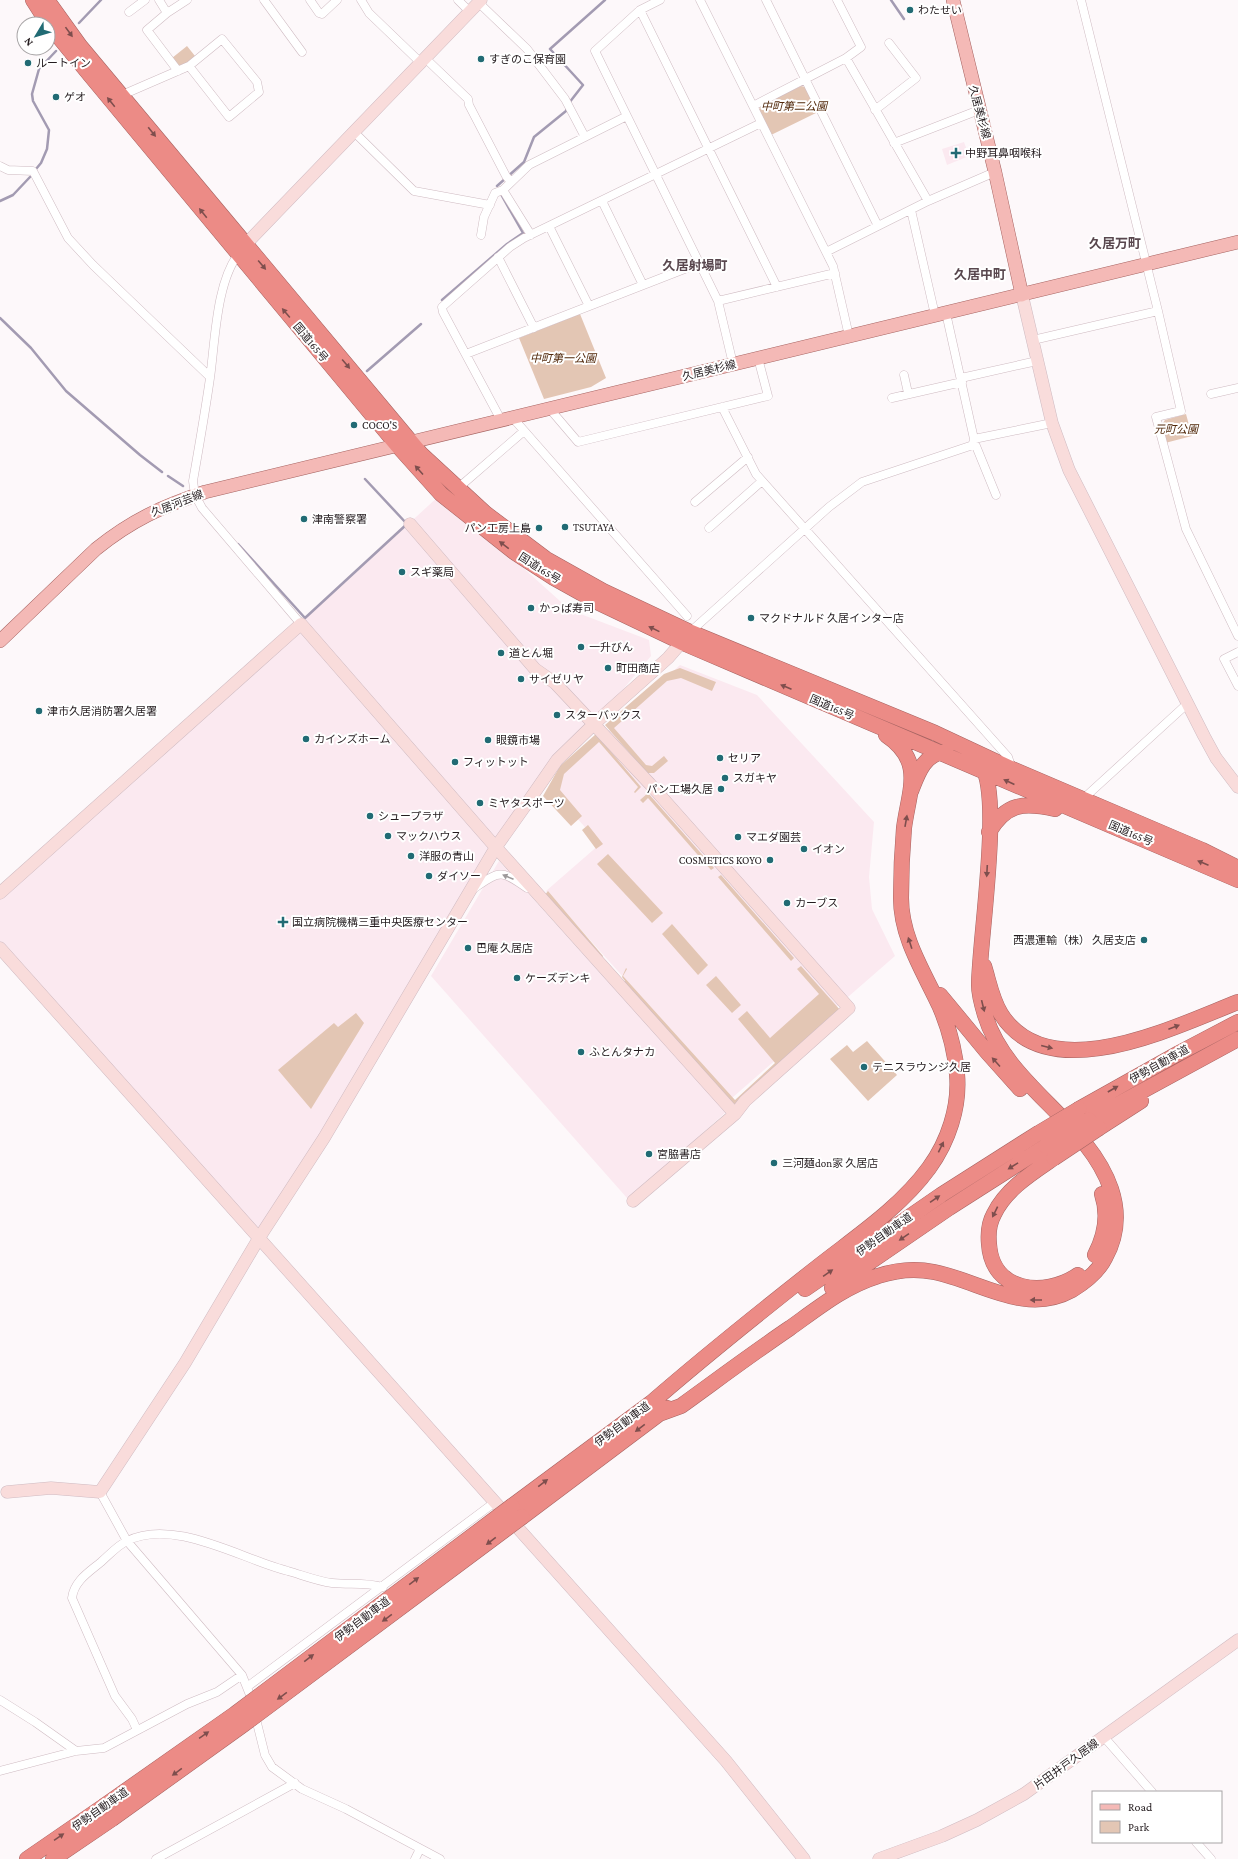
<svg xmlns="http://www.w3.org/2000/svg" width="1238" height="1859" viewBox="0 0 1238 1859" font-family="'Crimson Pro','Noto Sans JP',serif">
  <rect width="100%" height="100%" fill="#fdf8fa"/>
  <path fill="#fbe9f0" d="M964,142l5,14 -22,9 -5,-16z
    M441,494l129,116 79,30 2,16 -57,68 -37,36 -298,478 -259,-290v-55l193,-171z
    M680,665l77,30 117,127 -5,55 3,32 23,47 -163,142 -186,-207 54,-47 -50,-56 6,-9z
    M499,861l227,251 -44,40 -55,46 -196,-222z"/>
  <path fill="#e3c6b4" d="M187,46l8,10 -12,10 -6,-1 -5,-7z
    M801,86l4,1 13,25 -47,23 -12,-25 1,-4z
    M580,314l26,64 -15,9 -47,12 -25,-61z
    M1186,414l6,22 -27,7 -4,-17 4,-6z
    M680,668l36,14 -4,9 -31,-13 -14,3 -53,47 32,37 6,1 12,-10 4,5 -14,12h-7l-42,-48 59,-51z
    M596,734l45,53 -6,6 -1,-1 4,-5 -39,-45 -35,32 -4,16 22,26 -11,10 -28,-30 17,-30z
    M648,793l66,75 -3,2 -63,-72 -5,5 -3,-3z
    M588,825l15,19 -7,5 -14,-19z
    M608,854l55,59 -11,10 -55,-59z
    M721,875l73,83 -3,3 -73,-84z
    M548,891l55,65 -2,3 -57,-63z
    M672,924l36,41 -10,10 -36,-41z
    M801,966l40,45 -107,98 -113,-125 4,-3 -3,-4 4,-9 1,1 -4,7 112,124 40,-37 -37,-44 9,-8 23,27 49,-44 -22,-25z
    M716,976l25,29 -9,8 -26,-28z
    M356,1013l8,10 -53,86 -33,-39 56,-47 4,4z
    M867,1041l30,34 -29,26 -38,-42 17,-14 6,7z"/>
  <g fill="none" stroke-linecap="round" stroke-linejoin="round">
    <path stroke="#a39bb2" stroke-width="2.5" d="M891,0l13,19
      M79,23l22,-23
      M569,103l14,-18 -33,-36 55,-49
      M36,169l5,-6 6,-14 2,-19 -16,-29 -1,-7 7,-25 17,-18
      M497,186l27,-24 10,-25 32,-26 1,-3
      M0,201l13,-6 17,-18
      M442,300l65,-56 16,-11 -21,-37
      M0,318l31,30 35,43 74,64 22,17
      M367,371l54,-47
      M168,476l15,10
      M238,544l67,74 102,-94 -42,-45"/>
    <defs>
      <path id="street" d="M159,0l8,13
        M264,0l38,52
        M310,0l9,13 3,1 15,-14
        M361,0l8,13 51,49
        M458,0l11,11
        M660,0l-20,10 -45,41 123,250 15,63
        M700,0l133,266 16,70
        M766,0l112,226
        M1081,0l77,311 23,100 -25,6 30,112 52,107
        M478,2l49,47 38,50 20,38
        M640,10l137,277
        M129,12l16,-12
        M425,58l43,41 1,6 37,71 5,6
        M846,58l82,143
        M178,71l-31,-41 20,-17 20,-13
        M122,95l67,-29 33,-27 35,43 2,10 -30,25 -40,-51
        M753,106l93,-48 15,-11 -24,-47
        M875,110l41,-32 -27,-35
        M354,132l60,59 76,14
        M894,143l85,-33
        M0,166l8,4 25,1 35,67 25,27 117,112
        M503,190l28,45
        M602,201l41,84
        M911,210l24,105
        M549,226l40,80
        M481,235l3,-18 11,-24 8,-3 26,-25 98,-49
        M240,252c-24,28 -25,91 -30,126 -5,35 -11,69 -17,103l2,14 7,13 99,116
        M826,252l102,-51 67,-29
        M498,257l36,71
        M718,301l117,-28
        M1033,340l125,-29
        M466,354l234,-91
        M904,375l4,18
        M961,378l76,-17
        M1211,394l27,-6
        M892,398l70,-16
        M722,407l34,67 252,283 4,12
        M549,408l29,34 190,-46 -10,-38
        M512,417l175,199
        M501,420l-58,-108 -1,-5 68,-60 14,-9 237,-115
        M974,439l78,-16
        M973,443l3,3 20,49
        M457,489l67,-58
        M695,502l53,-45
        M709,528l53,-47
        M690,632l139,-125 33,-25 111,-37 1,-6 -28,-126
        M1238,652l-14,7 14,27
        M1083,799l104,-95
        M473,889c27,-18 27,-20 54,-1
        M100,1492l27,49 115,134 8,20 15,60 7,12 30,22 44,20 94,50
        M247,1687l248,-185
        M0,1700l35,22 41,29
        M137,1730l-5,-11 -17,-23 -43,-98c2,-17 17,-26 29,-36 8,-7 17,-17 26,-21 47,-24 116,19 161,30 14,4 29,10 44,12 18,2 32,-1 51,4
        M1104,1737l48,55
        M0,1771l76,-20 28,-3 83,-44 30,-12 25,-17
        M1196,1842l15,17
        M156,1859l139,-76
        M415,1859l5,-10"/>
      <path id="secondary" d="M245,245l236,-245
        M1022,295l30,128 17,47 135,266 12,22 22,29
        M410,524l125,145 20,14 95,101 199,224 -104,93 -10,13 -102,87
        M0,893l301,-269 191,219 243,271
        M0,948l726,813 78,98
        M7,1492l44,-4 49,4 85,-129 74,-125 65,-100 172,-291 34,-48 27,-39 37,-36 74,-66 19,-22
        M879,1859l63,-23 35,-16 47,-26 214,-154"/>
      <path id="primary" d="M953,0l42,172 27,123
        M0,641l96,-92c36,-29 65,-42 109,-57l1033,-250"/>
      <path id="highway" d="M33,0l16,25 41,50 307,370 44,49 73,58 40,26 43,24 84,40 557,238
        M47,0l33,46 341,408 64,59 61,46 57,32 87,41 245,101 77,36 190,81 36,18
        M911,791c7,-18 13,-37 35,-40
        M989,832c17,-29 35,-30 66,-23
        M984,966c5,16 8,34 17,48 48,76 175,12 237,-12
        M940,995l47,57 33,37
        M1079,1109l100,-56 59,-31
        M1089,1120l149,-81
        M1099,1128l42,-27
        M1054,1158c-22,15 -48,31 -60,56 -5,9 -6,20 -5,30 3,48 55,54 89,31
        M1095,1255c10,-19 14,-40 7,-61
        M832,1288l117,-80 97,-62
        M805,1289l136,-94 96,-61
        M651,1403c53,-46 108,-90 164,-134 39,-31 84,-60 114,-101 19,-26 31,-61 28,-94 -2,-23 -8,-46 -17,-67 -16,-35 -39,-69 -39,-109 0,-23 1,-47 3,-70 5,-38 21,-67 -18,-93
        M659,1414l22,-8c36,-26 72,-53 109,-78 28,-20 55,-42 88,-52 18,-6 37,-8 56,-4 46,9 91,44 138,18 13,-8 26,-18 33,-32 12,-22 14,-45 6,-69 -23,-68 -105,-104 -126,-174 -3,-10 -6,-20 -6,-30 0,-43 24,-191 2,-220
        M512,1506l147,-109
        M522,1517l145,-109
        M27,1859l77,-53
        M53,1859l59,-40"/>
    </defs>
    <use href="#street" stroke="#cfbbc2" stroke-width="9"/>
    <use href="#secondary" stroke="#cfbbc2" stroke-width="13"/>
    <use href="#primary" stroke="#a66462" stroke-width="14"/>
    <use href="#highway" stroke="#a66462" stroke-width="16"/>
    <use href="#street" stroke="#fff" stroke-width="8"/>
    <use href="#secondary" stroke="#f9dcdb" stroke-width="12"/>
    <use href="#primary" stroke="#f4b9b6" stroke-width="13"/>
    <use href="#highway" stroke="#ec8b86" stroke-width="15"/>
    <defs>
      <path id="highway-bridge" d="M1037,1134l42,-25
        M1046,1146l43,-26
        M1054,1158l45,-30
        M104,1806l131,-92 277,-208
        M112,1819l131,-94 279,-208"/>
    </defs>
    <use href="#highway-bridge" stroke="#a66462" stroke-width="16" stroke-linecap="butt"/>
    <use href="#highway-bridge" stroke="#ec8b86" stroke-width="15"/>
  </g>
  <defs><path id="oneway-solid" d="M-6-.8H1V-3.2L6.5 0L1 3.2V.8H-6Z"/></defs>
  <g fill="#7e4e4d">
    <use href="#oneway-solid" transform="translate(69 32) rotate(54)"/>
    <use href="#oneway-solid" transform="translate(111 102) rotate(-129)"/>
    <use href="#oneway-solid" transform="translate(152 132) rotate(51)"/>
    <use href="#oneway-solid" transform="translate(203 213) rotate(-129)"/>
    <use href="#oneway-solid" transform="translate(262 265) rotate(50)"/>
    <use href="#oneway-solid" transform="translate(286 313) rotate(-130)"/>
    <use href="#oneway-solid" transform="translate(346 364) rotate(50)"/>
    <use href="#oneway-solid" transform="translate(419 470) rotate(-132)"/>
    <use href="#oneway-solid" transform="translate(504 545) rotate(-143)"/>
    <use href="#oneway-solid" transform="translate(654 629) rotate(-154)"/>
    <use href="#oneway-solid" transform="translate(786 687) rotate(-157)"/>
    <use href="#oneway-solid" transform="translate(1009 782) rotate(-155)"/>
    <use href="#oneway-solid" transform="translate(906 821) rotate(-80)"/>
    <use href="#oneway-solid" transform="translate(1203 863) rotate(-157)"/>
    <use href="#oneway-solid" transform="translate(987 871) rotate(93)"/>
    <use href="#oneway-solid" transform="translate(910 943) rotate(-108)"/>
    <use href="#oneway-solid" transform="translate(983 1006) rotate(76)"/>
    <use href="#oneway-solid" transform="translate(1174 1027) rotate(-21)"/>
    <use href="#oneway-solid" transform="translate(1047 1047) rotate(14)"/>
    <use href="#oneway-solid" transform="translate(996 1062) rotate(-132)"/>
    <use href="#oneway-solid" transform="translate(1113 1089) rotate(-30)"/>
    <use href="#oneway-solid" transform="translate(941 1147) rotate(-64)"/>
    <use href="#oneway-solid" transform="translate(1013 1166) rotate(148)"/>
    <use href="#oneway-solid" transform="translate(935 1199) rotate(-34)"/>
    <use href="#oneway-solid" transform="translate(995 1212) rotate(116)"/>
    <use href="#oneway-solid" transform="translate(904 1237) rotate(146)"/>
    <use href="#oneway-solid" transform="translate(828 1273) rotate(-35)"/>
    <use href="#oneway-solid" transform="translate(1036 1300) rotate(-180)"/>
    <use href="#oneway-solid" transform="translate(640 1428) rotate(143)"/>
    <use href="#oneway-solid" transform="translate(543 1483) rotate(-37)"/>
    <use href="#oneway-solid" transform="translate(491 1541) rotate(143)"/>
    <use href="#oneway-solid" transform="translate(414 1581) rotate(-37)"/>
    <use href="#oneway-solid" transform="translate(387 1618) rotate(144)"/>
    <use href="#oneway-solid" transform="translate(309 1658) rotate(-37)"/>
    <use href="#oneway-solid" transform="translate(282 1696) rotate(144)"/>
    <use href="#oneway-solid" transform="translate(204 1735) rotate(-35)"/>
    <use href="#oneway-solid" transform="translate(177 1772) rotate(144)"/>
    <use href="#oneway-solid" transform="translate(59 1837) rotate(-34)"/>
  </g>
  <use fill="#9c999a" href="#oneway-solid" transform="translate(508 877) rotate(-157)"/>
  <g fill="#216b74" stroke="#fff" stroke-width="1.5">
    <circle cx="910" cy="10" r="4"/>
    <circle cx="481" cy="59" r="4"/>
    <circle cx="28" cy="63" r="4"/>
    <circle cx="56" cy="97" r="4"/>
    <path d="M954 147h4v4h4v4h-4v4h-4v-4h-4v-4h4z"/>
    <circle cx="354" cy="425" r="4"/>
    <circle cx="304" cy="519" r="4"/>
    <circle cx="565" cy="527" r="4"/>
    <circle cx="539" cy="528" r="4"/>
    <circle cx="402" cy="572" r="4"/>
    <circle cx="531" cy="608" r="4"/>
    <circle cx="751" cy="618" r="4"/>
    <circle cx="581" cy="647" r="4"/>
    <circle cx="501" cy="653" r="4"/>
    <circle cx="608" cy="668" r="4"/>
    <circle cx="521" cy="679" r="4"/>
    <circle cx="39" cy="711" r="4"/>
    <circle cx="557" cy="715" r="4"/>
    <circle cx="306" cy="739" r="4"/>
    <circle cx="488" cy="740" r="4"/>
    <circle cx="720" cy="758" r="4"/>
    <circle cx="455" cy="762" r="4"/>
    <circle cx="725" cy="778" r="4"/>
    <circle cx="721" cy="789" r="4"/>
    <circle cx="480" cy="803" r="4"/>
    <circle cx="370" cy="816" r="4"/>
    <circle cx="388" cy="836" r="4"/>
    <circle cx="738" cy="837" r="4"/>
    <circle cx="804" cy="849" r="4"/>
    <circle cx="411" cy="856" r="4"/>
    <circle cx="770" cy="860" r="4"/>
    <circle cx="429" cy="876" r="4"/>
    <circle cx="787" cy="903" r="4"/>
    <path d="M281 916h4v4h4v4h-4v4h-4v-4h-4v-4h4z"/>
    <circle cx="1144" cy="940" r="4"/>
    <circle cx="468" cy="948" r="4"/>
    <circle cx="517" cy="978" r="4"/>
    <circle cx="581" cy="1052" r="4"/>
    <circle cx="864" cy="1067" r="4"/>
    <circle cx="649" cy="1154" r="4"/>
    <circle cx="774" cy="1163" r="4"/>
  </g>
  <g text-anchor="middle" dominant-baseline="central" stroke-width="4" stroke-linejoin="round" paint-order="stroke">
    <g font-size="11" fill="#241c1f" stroke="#fff" text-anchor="start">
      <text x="918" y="10">わたせい</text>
      <text x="489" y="59">すぎのこ保育園</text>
      <text x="36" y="63">ルートイン</text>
      <text x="64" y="97">ゲオ</text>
      <text x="965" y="153">中野耳鼻咽喉科</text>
      <text x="362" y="425">COCO'S</text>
      <text x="312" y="519">津南警察署</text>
      <text x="573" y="527">TSUTAYA</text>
      <text x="531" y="528" text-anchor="end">パン工房上島</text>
      <text x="410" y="572">スギ薬局</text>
      <text x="539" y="608">かっぱ寿司</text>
      <text x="759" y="618">マクドナルド 久居インター店</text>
      <text x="589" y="647">一升びん</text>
      <text x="509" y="653">道とん堀</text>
      <text x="616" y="668">町田商店</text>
      <text x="529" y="679">サイゼリヤ</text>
      <text x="47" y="711">津市久居消防署久居署</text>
      <text x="565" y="715">スターバックス</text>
      <text x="314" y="739">カインズホーム</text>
      <text x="496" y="740">眼鏡市場</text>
      <text x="728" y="758">セリア</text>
      <text x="463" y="762">フィットット</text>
      <text x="733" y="778">スガキヤ</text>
      <text x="713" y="789" text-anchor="end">パン工場久居</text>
      <text x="488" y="803">ミヤタスポーツ</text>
      <text x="378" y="816">シュープラザ</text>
      <text x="396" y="836">マックハウス</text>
      <text x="746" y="837">マエダ園芸</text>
      <text x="812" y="849">イオン</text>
      <text x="419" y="856">洋服の青山</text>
      <text x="762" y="860" text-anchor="end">COSMETICS KOYO</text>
      <text x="437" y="876">ダイソー</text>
      <text x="795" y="903">カーブス</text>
      <text x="292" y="922">国立病院機構三重中央医療センター</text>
      <text x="1136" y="940" text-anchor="end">西濃運輸（株） 久居支店</text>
      <text x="476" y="948">巴庵 久居店</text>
      <text x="525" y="978">ケーズデンキ</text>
      <text x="589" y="1052">ふとんタナカ</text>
      <text x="872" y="1067">テニスラウンジ久居</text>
      <text x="657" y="1154">宮脇書店</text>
      <text x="782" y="1163">三河麺don家 久居店</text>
    </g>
    <g font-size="11" font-style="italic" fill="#51280a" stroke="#fff">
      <text x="794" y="106">中町第二公園</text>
      <text x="563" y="358">中町第一公園</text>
      <text x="1176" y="429">元町公園</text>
    </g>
    <g font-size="11" fill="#241c1f" stroke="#fff">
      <text transform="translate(980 112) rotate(75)">久居美杉線</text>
      <text transform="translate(311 342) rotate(50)">国道165号</text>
      <text transform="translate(709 370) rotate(-14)">久居美杉線</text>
      <text transform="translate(177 503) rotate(-21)">久居河芸線</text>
      <text transform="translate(540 568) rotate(32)">国道165号</text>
      <text transform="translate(832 707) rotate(23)">国道165号</text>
      <text transform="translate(1131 833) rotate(23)">国道165号</text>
      <text transform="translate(1159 1064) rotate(-29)">伊勢自動車道</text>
      <text transform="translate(884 1234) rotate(-35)">伊勢自動車道</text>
      <text transform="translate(622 1424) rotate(-37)">伊勢自動車道</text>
      <text transform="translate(362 1619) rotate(-37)">伊勢自動車道</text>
      <text transform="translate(1066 1764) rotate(-36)">片田井戸久居線</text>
      <text transform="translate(100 1809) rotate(-35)">伊勢自動車道</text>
    </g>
    <g font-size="13" font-weight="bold" fill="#59474e" stroke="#fff">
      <text x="1115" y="243">久居万町</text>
      <text x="695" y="265">久居射場町</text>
      <text x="980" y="274">久居中町</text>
    </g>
  </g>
  <rect x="1092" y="1791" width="130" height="52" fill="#ffffff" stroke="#a7a4a5"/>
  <rect x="1100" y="1804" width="20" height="6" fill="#f4b9b6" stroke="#a7a4a5"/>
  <text x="1128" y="1811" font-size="12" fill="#241c1f">Road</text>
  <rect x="1100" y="1821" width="20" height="12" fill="#e3c6b4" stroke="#a7a4a5"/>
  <text x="1128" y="1831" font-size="12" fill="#241c1f">Park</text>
  <g transform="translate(36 36) rotate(232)"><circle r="19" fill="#ffffff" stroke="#a7a4a5"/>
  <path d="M0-3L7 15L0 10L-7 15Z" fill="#216b74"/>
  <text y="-6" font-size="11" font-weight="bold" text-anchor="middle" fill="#241c1f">N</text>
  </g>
</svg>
